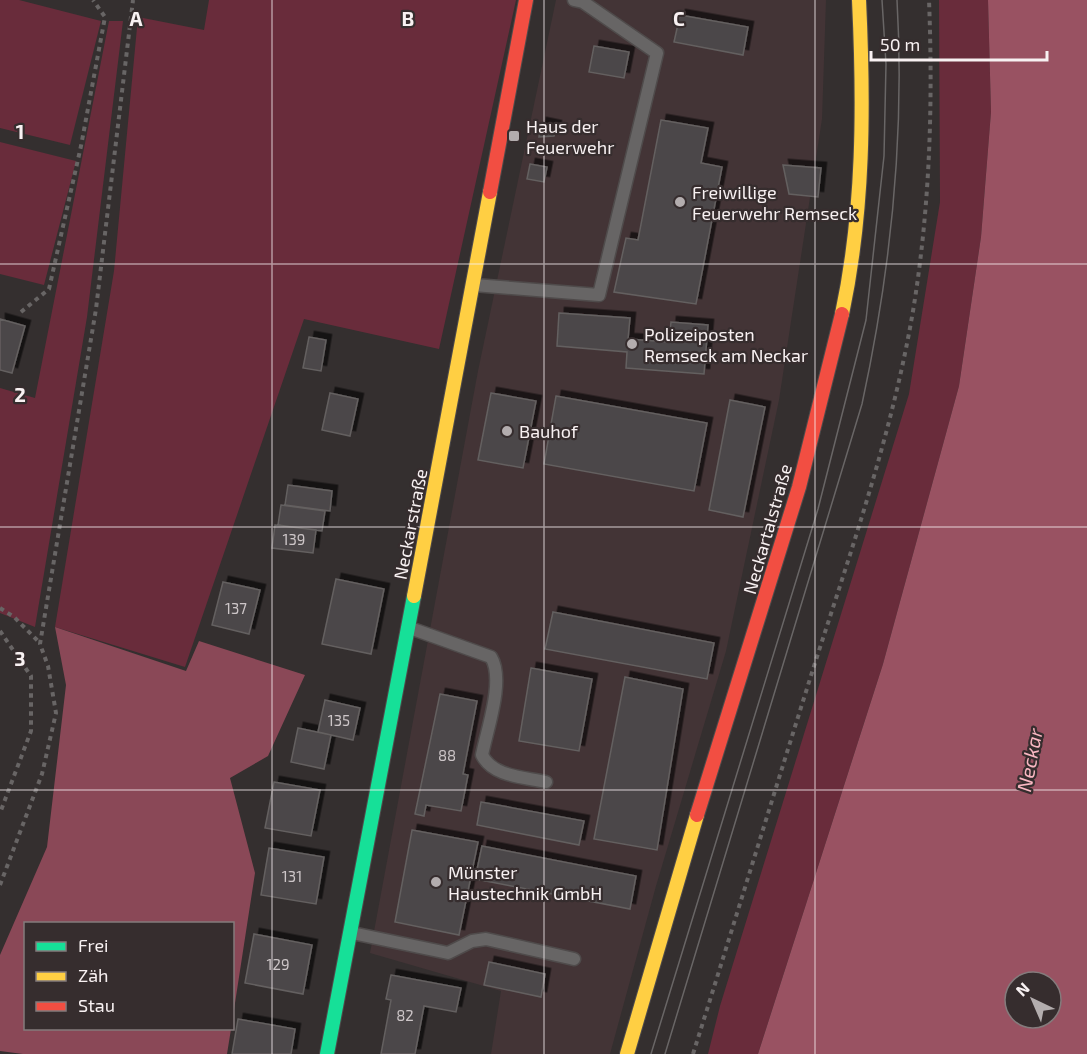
<svg xmlns="http://www.w3.org/2000/svg" width="1087" height="1054" viewBox="0 0 1087 1054" font-family="'Exo 2',sans-serif">
  <defs>
    <filter id="shadow"><feDropShadow dx="5.5" dy="-5.5" stdDeviation="0" flood-color="#0009"/></filter>
  </defs>
  <rect width="100%" height="100%" fill="#342f2f"/>
  <path fill="#433436" d="M556,0h270l-4,119 -43,281 -53,251 -70,235 -46,168h-119l10,-63 -131,-38 108,-582z"/>
  <path fill="#692c3b" d="M0,0h19l82,21 -31,124 -70,-17z
    M209,0h307l-77,349 -135,-30 -119,348 -130,-40 59,-356 24,-254 66,13z
    M939,0h49l3,112 -10,125 -22,149 -76,278 -125,390h-50l12,-48 189,-612 31,-192z
    M109,21h14l-36,296 -52,310 -35,-14v-225l35,10z
    M0,142l76,19 -32,124 -44,-11z"/>
  <path fill="#8a4857" d="M55,627l131,44 13,-30 106,34 -37,81 -38,22 25,95 -22,143 -1,-92h-206v104l205,1 -4,25h-204l-23,-3v-96l47,-108 19,-162z"/>
  <path fill="#995262" fill-rule="evenodd" d="M988,0h99v1054h-329l125,-390 76,-278 22,-149 10,-125zM1015,982h36v36h-36z"/>
  <path fill="#4c4748" stroke="#646060" stroke-width="1.5" filter="url(#shadow)" d="M680,15l68,12 -5,28 -69,-13z
    M594,46l35,6 -5,26 -35,-6z
    M661,120l47,8 -7,35 21,4 -26,137 -82,-12 12,-54 12,2z
    M541,123l15,3 -2,10 -15,1z
    M530,164l17,3 -3,15 -17,-3z
    M783,165l38,3 -3,29 -29,-3z
    M559,313l71,5 -2,21 41,3 2,-20 37,3 -4,49 -78,-6 1,-16 -70,-6z
    M0,319l25,7 -13,47 -12,-3z
    M309,337l17,3 -5,31 -18,-3z
    M330,393l28,6 -8,37 -28,-6z
    M491,393l45,8 -13,67 -45,-8z
    M556,396l151,27 -13,68 -150,-27z
    M730,400l35,7 -22,110 -34,-7z
    M288,485l44,6 -2,20 -45,-6z
    M281,505l44,6 -3,20 -44,-6z
    M275,525l41,5 -3,23 -41,-5z
    M336,579l48,10 -13,65 -49,-10z
    M223,582l37,8 -11,44 -37,-9z
    M553,612l161,31 -7,36 -162,-30z
    M531,668l61,11 -13,72 -60,-10z
    M625,677l58,12 -26,161 -63,-11z
    M440,694l37,7 -14,73 5,1 -7,36 -35,-6 -2,11 -9,-2z
    M325,700l35,8 -7,32 -35,-8z
    M298,728l33,7 -7,34 -33,-7z
    M274,782l46,8 -9,46 -46,-8z
    M481,802l103,19 -5,24 -102,-20z
    M412,830l66,12 -19,93 -64,-13z
    M482,846l154,30 -6,33 -155,-30z
    M269,848l55,9 -8,47 -55,-9z
    M254,934l58,11 -9,49 -58,-11z
    M489,962l56,12 -4,23 -57,-12z
    M391,975l70,13 -5,24 -32,-6 -9,48h-34l10,-54 -5,-1z
    M238,1019l57,10 -4,25h-59z"/>
  <g fill="none" stroke-linecap="round" stroke-linejoin="round">
    <defs>
      <path id="lane" d="M474,285l125,10 58,-242 -74,-51 -9,-2
        M410,628l81,29c14,23 -4,72 -9,98 11,22 42,22 64,27
        M352,933l96,20 24,-12 14,-2 88,20"/>
      <path id="fast" d="M327,1054l87,-458"/>
      <path id="slow" d="M842,314c22,-103 22,-209 17,-314
        M414,596l76,-404
        M627,1054l70,-239"/>
      <path id="jam" d="M490,192l36,-192
        M697,815l102,-328 43,-173"/>
    </defs>
    <use href="#lane" stroke="#4f4b4b" stroke-width="15"/>
    <use href="#fast" stroke="#4f4b4b" stroke-width="16"/>
    <use href="#slow" stroke="#4f4b4b" stroke-width="16"/>
    <use href="#jam" stroke="#4f4b4b" stroke-width="16"/>
    <path stroke="#686565" stroke-width="4" stroke-dasharray="4.5 4.5" stroke-linecap="butt" d="M21,312l28,-23 32,-143 24,-129 -12,-17
      M0,608l14,9 26,26
      M0,631l31,45v55l-31,82
      M0,885l42,-111 14,-61 -8,-47 -8,-22 56,-335 37,-309
      M693,1054c41,-130 81,-261 122,-391 38,-118 79,-236 99,-358 16,-101 19,-203 15,-305"/>
    <use href="#lane" stroke="#676565" stroke-width="12"/>
    <use href="#fast" stroke="#16e098" stroke-width="14"/>
    <use href="#slow" stroke="#ffcf43" stroke-width="14"/>
    <use href="#jam" stroke="#f24e42" stroke-width="14"/>
    <path stroke="#696666" stroke-width="1.5" d="M651,1054l167,-545 48,-189 18,-164 2,-92 -4,-64
      M665,1054l197,-650c29,-134 43,-267 35,-404"/>
  </g>
  <path fill="none" stroke="#f8f1f2" stroke-width="1.5" stroke-opacity="0.55" d="M272,0v1054M544,0v1054M815,0v1054M0,264h1087M0,527h1087M0,790h1087"/>
  <g fill="#b3adae" stroke="#362d2e" stroke-width="2">
    <rect x="508" y="130" width="12" height="12" rx="3"/>
    <circle cx="680" cy="202" r="6"/>
    <circle cx="632" cy="344" r="6"/>
    <circle cx="507" cy="431" r="6"/>
    <circle cx="436" cy="882" r="6"/>
  </g>
  <g text-anchor="middle" dominant-baseline="central" stroke-width="4.5" stroke-linejoin="round" paint-order="stroke">
    <g font-size="15" fill="#cdc6c8">
      <text x="294" y="539">139</text>
      <text x="236" y="608">137</text>
      <text x="339" y="720">135</text>
      <text x="447" y="755">88</text>
      <text x="292" y="876">131</text>
      <text x="278" y="964">129</text>
      <text x="405" y="1015">82</text>
    </g>
    <g font-size="18" fill="#f8f1f2" stroke="#362d2e" text-anchor="start">
      <text x="526" y="126">Haus der<tspan x="526" dy="21">Feuerwehr</tspan></text>
      <text x="692" y="192">Freiwillige<tspan x="692" dy="21">Feuerwehr Remseck</tspan></text>
      <text x="644" y="334">Polizeiposten<tspan x="644" dy="21">Remseck am Neckar</tspan></text>
      <text x="519" y="431">Bauhof</text>
      <text x="448" y="872">Münster<tspan x="448" dy="21">Haustechnik GmbH</tspan></text>
    </g>
    <g font-size="18" fill="#f8f1f2" stroke="#362d2e">
      <text transform="translate(410 524) rotate(-79)">Neckarstraße</text>
      <text transform="translate(767 529) rotate(-74)">Neckartalstraße</text>
    </g>
    <g font-size="20" font-style="italic" fill="#fab7c2" stroke="#362d2e">
      <text transform="translate(1029 760) rotate(-79)">Neckar</text>
    </g>
  </g>
  <g font-size="20" text-anchor="middle" font-weight="bold" fill="#f8f1f2" stroke="#362d2e" stroke-width="4.5" stroke-linejoin="round" paint-order="stroke">
    <text x="136" y="26">A</text>
    <text x="408" y="26">B</text>
    <text x="679" y="26">C</text>
    <text x="20" y="139">1</text>
    <text x="20" y="402">2</text>
    <text x="20" y="666">3</text>
  </g>
  <rect x="24" y="922" width="210" height="108" fill="#362d2e" stroke="#847b7c" stroke-width="1.5"/>
  <rect x="36" y="942" width="30" height="9" fill="#16e098" stroke="#847b7c" stroke-width="1.5"/>
  <text x="78" y="952" font-size="18" fill="#f8f1f2">Frei</text>
  <rect x="36" y="972" width="30" height="9" fill="#ffcf43" stroke="#847b7c" stroke-width="1.5"/>
  <text x="78" y="982" font-size="18" fill="#f8f1f2">Zäh</text>
  <rect x="36" y="1002" width="30" height="9" fill="#f24e42" stroke="#847b7c" stroke-width="1.5"/>
  <text x="78" y="1012" font-size="18" fill="#f8f1f2">Stau</text>
  <g transform="translate(1033 1000) rotate(316)"><circle r="28" fill="#362d2e" stroke="#847b7c" stroke-width="1.5"/>
  <path d="M0-4.5L10 22L0 15L-10 22Z" fill="#b3adae"/>
  <text y="-9" font-size="16" font-weight="bold" text-anchor="middle" fill="#f8f1f2">N</text>
  </g>
  <path d="M871 51v9h176v-9" fill="none" stroke="#f8f1f2" stroke-width="3"/>
  <text x="880" y="51" font-size="18" fill="#f8f1f2" stroke="#362d2e" stroke-width="4.5" paint-order="stroke">50 m</text>
</svg>
